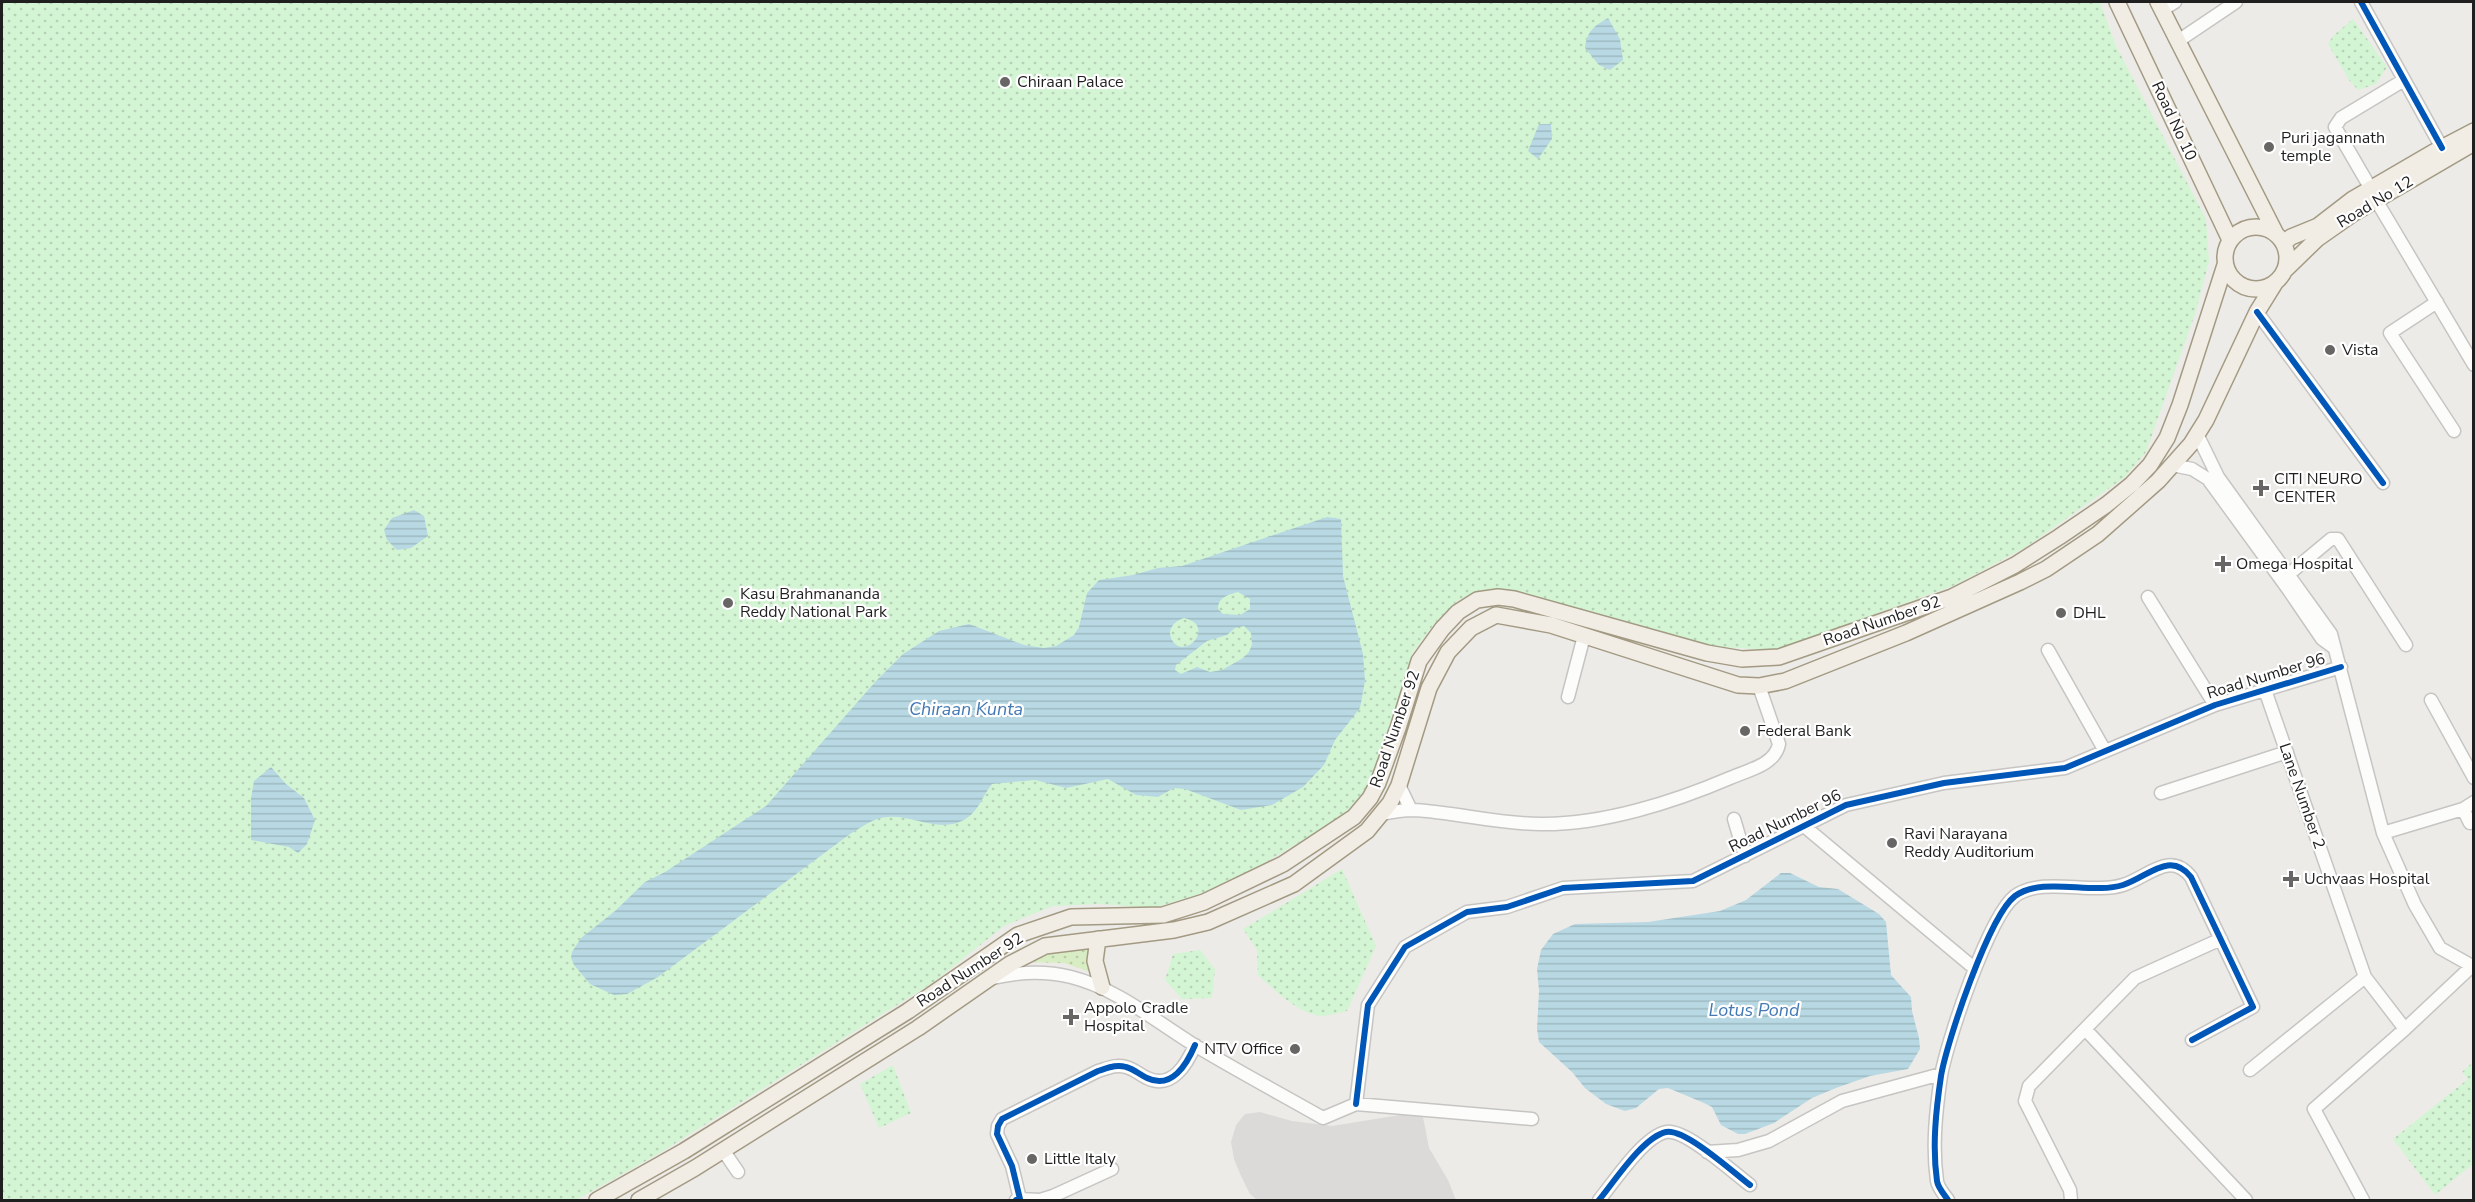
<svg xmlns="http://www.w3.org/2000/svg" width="2475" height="1202" viewBox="0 0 2475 1202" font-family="'Nunito Sans',sans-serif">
  <defs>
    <pattern id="grass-dots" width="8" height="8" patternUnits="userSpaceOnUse" patternTransform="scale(1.5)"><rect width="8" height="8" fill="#d8edc3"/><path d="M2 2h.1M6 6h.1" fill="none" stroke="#b9cba7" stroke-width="1.8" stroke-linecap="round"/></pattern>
    <pattern id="park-dots" width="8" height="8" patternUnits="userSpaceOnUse" patternTransform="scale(1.5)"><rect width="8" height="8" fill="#d3f5d4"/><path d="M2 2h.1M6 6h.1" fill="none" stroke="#b5d2b6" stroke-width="1.8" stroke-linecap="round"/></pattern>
    <pattern id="water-rules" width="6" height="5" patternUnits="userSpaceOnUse" patternTransform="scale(1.5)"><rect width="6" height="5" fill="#b8d9e3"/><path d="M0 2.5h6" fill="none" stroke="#9ebac2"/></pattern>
  </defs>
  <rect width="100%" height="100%" fill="#edebe7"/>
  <path fill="#dbdad9" d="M1260,1112l32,9 40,5 68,-11h15l8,2 6,31 19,32 8,20h-199l-7,-6 -9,-18 -7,-17 -3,-17 5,-17 9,-11z"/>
  <path fill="url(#grass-dots)" d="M1089,947l-1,11 2,14 -26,-9 -39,-1 40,-13z"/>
  <path fill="url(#park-dots)" d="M2,2h2098l16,44 90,173 3,42 -13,50 -50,141 -21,25 -99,70 -71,38 -178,65 -60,-3 -215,-57h-22l-23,11 -22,22 -22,29 -39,122 -16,26 -21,20 -91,54 -43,19 -49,15 -55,-4 -46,2 -49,20 -70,56 -276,172 -82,46h-574z
    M2353,19l34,48 -11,17 -18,6 -9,-10 -21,-36 5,-8z
    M1342,869l34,77 -29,65c-8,2 -16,4 -24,5 -21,1 -50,-27 -65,-41l-1,-25 -14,-21z
    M1200,950l15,19 -3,29 -30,1 -17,-19 8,-26z
    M2473,1062v102l-38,31 -42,-56 75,-60 -6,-7z
    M893,1065l18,48 -32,15 -19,-44z"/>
  <path fill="url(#water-rules)" fill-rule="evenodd" d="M1608,18l12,21 3,21 -13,10 -11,-5 -14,-17c2,-17 9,-22 23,-30z
    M1539,124h12l1,15 -14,20 -10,-8z
    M414,510l10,6 4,20 -17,12 -14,2 -10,-10 -3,-10 8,-12z
    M1327,517l14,2 2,57 20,78 2,27 -5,27 -25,32 -11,25 -21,22 -31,18 -31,5 -56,-21 -11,-1 -16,9 -22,-2 -28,-16 -42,9 -31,-8 -43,4c-9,11 -13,26 -25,34 -26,17 -53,-3 -79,-1 -14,0 -27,11 -38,17l-192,143 -31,17 -13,1 -24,-11 -16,-19 -3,-7 1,-6 9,-14 34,-27 30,-29 20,-10 101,-66 110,-125 27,-27 36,-23 30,-7 55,21 20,3 12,-2 18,-11 5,-8 8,-34 12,-13 34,-5 25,-7 24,-2zM1238,592l12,7v10l-10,6 -17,-1 -5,-5c0,-12 10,-14 20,-17zM1184,618c33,7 1,44 -12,22 -6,-11 3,-19 12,-22zM1244,626l7,7 1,11 -3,8 -6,6 -21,12 -12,2 -13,-5 -16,7 -6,-4 1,-5 31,-24 20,-6 8,-7z
    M271,767l15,17 18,14 11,22 -8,24 -9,9 -9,-6 -38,-7v-42l3,-17z
    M1781,873h9l29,14 19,2 41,25 7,8 5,53 20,22 1,14 7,27 1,11 -12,20 -38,7 -34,12 -24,10 -38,25 -29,11h-7l-17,-9 -9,-18 -8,-4 -36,-15 -9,1 -23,19 -11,3 -19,-7 -21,-16 -13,-16 -33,-30 -2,-13 2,-38 -2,-22 4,-19 12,-16 22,-10 73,-2 72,-11 26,-11z"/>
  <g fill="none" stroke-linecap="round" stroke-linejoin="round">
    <defs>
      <path id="minor" d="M2361,2l81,146
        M2162,10l13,-8
        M2178,41l58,-39
        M2371,189l-36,-62 6,-9 63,-38
        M2376,200l98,165
        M2437,302l-47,31 64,98
        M2257,312l126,171
        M2197,434l21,43 113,157 52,199 32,72 25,43 34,19
        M2172,465l20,4 16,10 80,110 34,50 11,8
        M2289,574l42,-35h7l68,106
        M2148,597l67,108
        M2048,650l57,101
        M2265,690l100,287 40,52
        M1568,697l16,-61
        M2431,700l43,78
        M1399,785l12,25
        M2161,793l126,-41
        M2463,809l7,14
        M1381,814c10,-2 22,-4 32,-4 42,2 85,14 127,14 62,1 134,-22 190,-46 18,-8 45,-13 49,-34l-20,-58
        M1734,819l11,37
        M1804,826l170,142
        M2383,833l80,-24 11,-7
        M993,978c25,-6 53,-7 78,-1 44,11 82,42 120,66 43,26 88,50 132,75l33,-14 176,15
        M2085,1029l161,171
        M2250,1070l115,-93
        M1356,1104l12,-99 37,-58 62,-35 40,-5 56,-19 130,-7 153,-76 98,-22 121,-15 150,-63 126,-38
        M723,1150l15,22
        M1707,1152l31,-2 31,-9 73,-40 99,-27
        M1020,1199l20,1 13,-4 59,-27
        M1016,1200l4,-1 -8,-33 -15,-32 1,-8 4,-7 96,-48c10,-3 18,-7 28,-4 8,2 14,8 21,11 25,12 40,-14 48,-33
        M1599,1200c15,-18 44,-63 67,-68 19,-4 68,41 84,53
        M1948,1200c-4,-6 -10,-12 -11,-19 -5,-35 -1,-71 4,-105 6,-35 48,-160 74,-180 28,-20 76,-1 108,-11 25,-8 47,-35 68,-8l62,130 -61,33
        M2071,1200l-1,-10 -45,-89 4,-15 106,-108 86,-39
        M2363,1200l-49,-91 91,-80 67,-63"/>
      <path id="major" d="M2117,2l113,238
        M2158,2l118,232
        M2225 258a31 31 0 1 1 62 0a31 31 0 1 1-62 0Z
        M2284,243l7,-6 27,-11 35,-27 79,-46 42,-22
        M2284,271l33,-32 37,-26 120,-70
        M1098,939l-3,22 7,26
        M597,1200l87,-49 224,-140 110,-76 53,-18 92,-2 41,-13 79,-38 71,-47 16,-19 8,-15 20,-55 21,-67 23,-32 16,-17 19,-12 21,-3 16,2 193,54 35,6 37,-2 173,-60 63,-32 44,-28 47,-32 26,-21 18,-19 17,-27 13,-33 45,-140
        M639,1200l56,-32 223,-140 92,-64 35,-18 129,-16 34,-8 86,-38 73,-53 23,-28 9,-18 30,-97 19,-36 23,-24 25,-13 55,10 187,60 21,1 26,-5 121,-48 114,-51 26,-13 52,-35 60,-53 33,-37 15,-24 51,-108 18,-29"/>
    </defs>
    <use href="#minor" stroke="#c6c5c3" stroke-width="15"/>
    <use href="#major" stroke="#a39a83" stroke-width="18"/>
    <use href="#minor" stroke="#fcfcfb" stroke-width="12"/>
    <use href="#major" stroke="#f1ece4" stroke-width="15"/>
    <defs>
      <path id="cycleway" d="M2361,2l81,146
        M2257,312l126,171
        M1356,1104l12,-99 37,-58 62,-35 40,-5 56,-19 130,-7 153,-76 98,-22 121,-15 150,-63 126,-38
        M1016,1200l4,-1 -8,-33 -15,-32 1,-8 4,-7 96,-48c10,-3 18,-7 28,-4 8,2 14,8 21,11 25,12 40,-14 48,-33
        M1599,1200c15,-18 44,-63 67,-68 19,-4 68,41 84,53
        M1948,1200c-4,-6 -10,-12 -11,-19 -5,-35 -1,-71 4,-105 6,-35 48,-160 74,-180 28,-20 76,-1 108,-11 25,-8 47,-35 68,-8l62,130 -61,33"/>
    </defs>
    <use href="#cycleway" stroke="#fff" stroke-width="10"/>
    <use href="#cycleway" stroke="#0057b8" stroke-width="6"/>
  </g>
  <g fill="#676665" stroke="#fff" stroke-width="2">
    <circle cx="1005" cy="82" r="6"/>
    <circle cx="2269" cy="147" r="6"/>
    <circle cx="2330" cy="350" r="6"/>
    <path d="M2258 479h6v6h6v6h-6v6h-6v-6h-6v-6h6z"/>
    <path d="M2220 555h6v6h6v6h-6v6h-6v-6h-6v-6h6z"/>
    <circle cx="728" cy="603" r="6"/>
    <circle cx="2061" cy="613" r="6"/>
    <circle cx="1745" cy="731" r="6"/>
    <circle cx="1892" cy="843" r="6"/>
    <path d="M2288 870h6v6h6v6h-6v6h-6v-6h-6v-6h6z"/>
    <path d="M1068 1008h6v6h6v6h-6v6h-6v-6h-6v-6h6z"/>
    <circle cx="1295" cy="1049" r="6"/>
    <circle cx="1032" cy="1159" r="6"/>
  </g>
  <g text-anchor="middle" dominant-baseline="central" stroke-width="4.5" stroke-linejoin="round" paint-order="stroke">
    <g font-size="16" fill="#1f1f1f" stroke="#fff" text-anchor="start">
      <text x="1017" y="82">Chiraan Palace</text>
      <text x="2281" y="138">Puri jagannath<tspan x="2281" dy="18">temple</tspan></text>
      <text x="2342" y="350">Vista</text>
      <text x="2274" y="479">CITI NEURO<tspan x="2274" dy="18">CENTER</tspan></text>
      <text x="2236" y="564">Omega Hospital</text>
      <text x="740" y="594">Kasu Brahmananda<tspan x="740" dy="18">Reddy National Park</tspan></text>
      <text x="2073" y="613">DHL</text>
      <text x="1757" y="731">Federal Bank</text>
      <text x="1904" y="834">Ravi Narayana<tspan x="1904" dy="18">Reddy Auditorium</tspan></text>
      <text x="2304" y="879">Uchvaas Hospital</text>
      <text x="1084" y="1008">Appolo Cradle<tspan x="1084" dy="18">Hospital</tspan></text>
      <text x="1283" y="1049" text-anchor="end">NTV Office</text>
      <text x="1044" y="1159">Little Italy</text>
    </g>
    <g font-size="16" fill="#1f1f1f" stroke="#fff">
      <text transform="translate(2174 121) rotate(65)">Road No 10</text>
      <text transform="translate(2375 202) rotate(-31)">Road No 12</text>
      <text transform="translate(1882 621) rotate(-19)">Road Number 92</text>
      <text transform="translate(2266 676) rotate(-17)">Road Number 96</text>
      <text transform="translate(1395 729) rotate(-71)">Road Number 92</text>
      <text transform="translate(2302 796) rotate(71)">Lane Number 2</text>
      <text transform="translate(1785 821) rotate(-26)">Road Number 96</text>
      <text transform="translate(970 970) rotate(-33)">Road Number 92</text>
    </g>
    <g font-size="18" font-style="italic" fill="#4479b5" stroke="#fff">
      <text x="966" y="709">Chiraan Kunta</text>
      <text x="1754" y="1010">Lotus Pond</text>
    </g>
  </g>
  <rect width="2475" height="1202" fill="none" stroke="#1f1f1f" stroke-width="6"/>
</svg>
